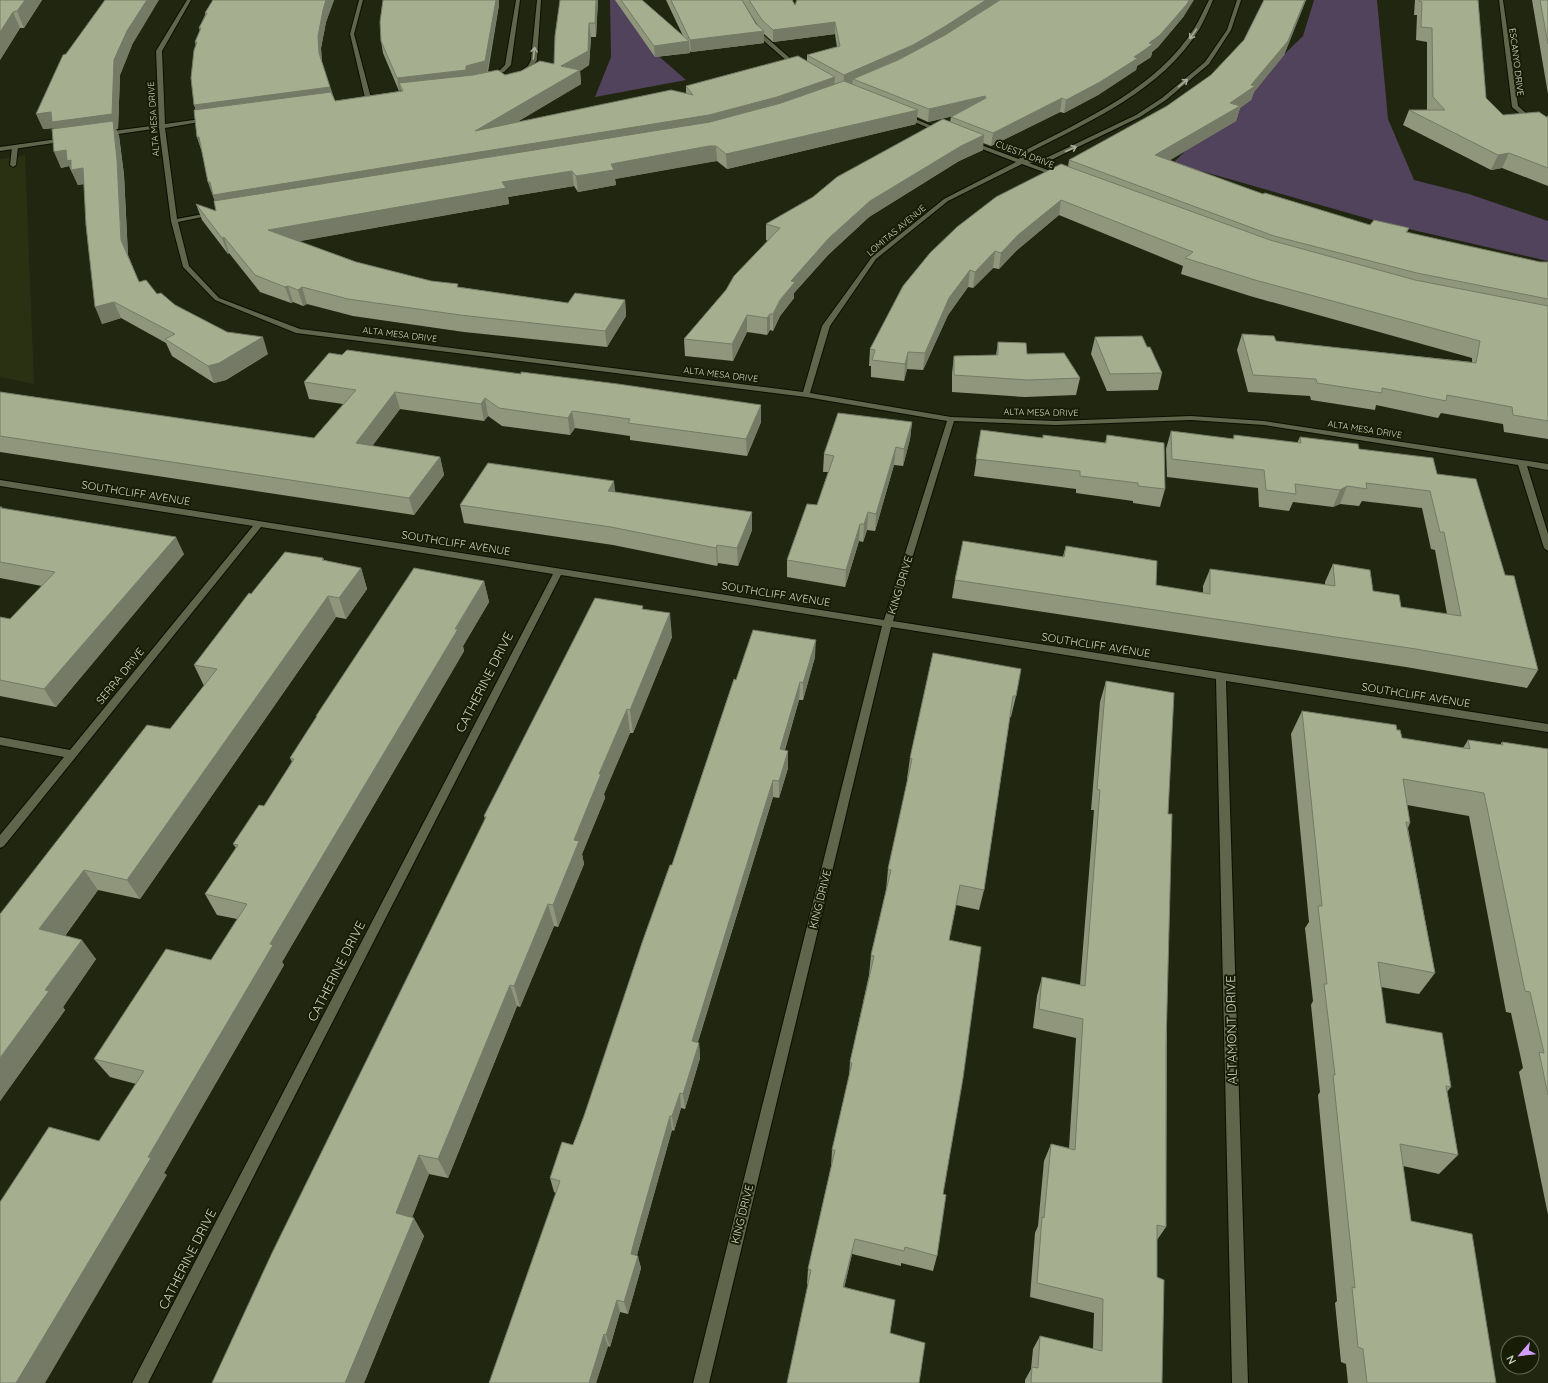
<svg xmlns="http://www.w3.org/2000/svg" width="1548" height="1383" viewBox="0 0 1548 1383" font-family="Quicksand,sans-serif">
  <rect width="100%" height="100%" fill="#212610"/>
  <path fill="#2a3113" d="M25,155l9,229 -34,-7v-218z"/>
  <path fill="#50435b" d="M610,0h24l21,53 31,27 -91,17 16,-40z
    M1314,0h63l11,119 26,61 55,14 79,27v40l-161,-37 -214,-61 130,-127z"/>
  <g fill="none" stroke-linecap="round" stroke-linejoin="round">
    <defs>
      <path id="lane" d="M15,145l3,2 -2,18 -3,2 -3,-2 2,-18z"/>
      <path id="street" d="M187,0h4l-29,51 3,73 43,-6 3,2 -46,8 12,91 37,-7 3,2 -39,8 11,44 30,32 81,31 503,63 19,-66 50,-69 72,-58 72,-37 -47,-18v-2h4l46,17 5,-8c61,-32 134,-63 171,-124 5,-8 9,-18 14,-27h4c-4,9 -8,19 -13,28 -37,62 -110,93 -172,125l-3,7 23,-3 88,-42 26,-17 43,-36 22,-32 10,-30h4l-10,30 -22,34 -43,36 -26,17 -89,43 -22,3 32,12v2h-4l-35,-13 -74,37 -72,58 -46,67 -20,67 141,24 105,4 135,-5 73,5 284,43v6l-21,-4 21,68v17l-4,-3 -26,-83 -254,-40 -73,-5 -135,5 -102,-4 -61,200 655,103v8l-322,-51 22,702h-16l-16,-704 -325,-52 -182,756h-16l189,-757 -321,-51 -413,808h-16l421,-809 -292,-47 -257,319 -4,2v-13l64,-78 -64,-12v-8l70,13 183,-224 -253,-40v-6l884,140 63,-199 -141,-24 -510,-64 -81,-33 -32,-33 -12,-46 -12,-93 -54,8 -3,-2 3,-2 54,-7 -3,-74z
        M359,0h4l-9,34 17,64 -3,2 -3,-2 -15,-64z
        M516,0h4l-9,65 -7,7 -18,6v-2l14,-6 5,-5z
        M537,0h4l-4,60 -5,8 -12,8 -2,-1v-2l10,-7 3,-6z
        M1499,0h4l15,106 30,26v5l-36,-30z
        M754,28h4l3,5 38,33v2h-4l-38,-33z
        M902,115h4l40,17 -5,1 -39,-16z
        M65,138l2,1v2l-67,10v-4z"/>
    </defs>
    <use href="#lane" stroke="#0b0f00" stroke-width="2"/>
    <use href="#street" stroke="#0b0f00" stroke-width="2"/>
    <use href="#lane" fill="#5f664c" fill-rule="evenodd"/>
    <use href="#street" fill="#5f664c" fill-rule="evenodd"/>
  </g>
  <path fill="#8f967c" d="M0,0h42l-18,28h-4l-20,32z
    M213,0h121l-8,22 -5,26 1,15 13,38 66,-10v-1l-2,1 -16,-38 -2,-12 2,-41h116v5l-11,67 17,3 49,-11 6,-64h38l-2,37h-5l-2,28 -9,6 1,13 -64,38 169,-28v-8l121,-24v-7l30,-8 -2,-13 -62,8 -9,-8v9l-73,9 -1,-1v2l-35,4 -40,-57h27l41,36 -17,-36h76l14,24 2,2 -16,-26h50l3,5 389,11 -26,31 -6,5 -1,5 -14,9 -1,4 -38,25 -34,18 -4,-1 -69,34 -8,-3v7l-24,11 -90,56 -41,38 -34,38v5l-14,18 -7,15 -3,-1 -3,5 -20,-3 -14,29 -48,-5 -1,-17 84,-98 -2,-1v-16l184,-102 1,-5 2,-1 -25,6 -11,-5 -1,7 -189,45 -10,-8 -8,1 -94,17 1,6 -38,7 -4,-6 -66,11 1,7 -210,37 57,21 75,19 28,6 109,16 57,-3 1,16 -19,31 -143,-15 -111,-16 -46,-12 -4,2 -10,-4 -2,1 -31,-11 -31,-39 -1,1 -26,-34 -6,-16 20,7 -1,-10 -7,-19 -6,-30 -5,-15 -1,-27 -2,-5 2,-59 -1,-4 5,-11 -1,-3 6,-13v-2z
    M1264,0h42l-22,55 -30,37 -3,8 -11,8 -4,13 -67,39 94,34 107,31 39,3 -2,5 133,29h8v177l-44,-7 -1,-8 -62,-11 -3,5 -62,-13 -1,5 -64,-10 -1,-4 -62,-4 -11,-42 5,-16 34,7 196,21v-4l-222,-62 -69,-22 2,-8 -124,-51 -43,36 -17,18 -6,-1 -20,20 -5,-1 -20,28 -25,55 -16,-1 -3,12 -33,-4v-11h-2l1,-17 198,-182 1,-7 98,-54 44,-31 33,-35z
    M1415,0h63l8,98 17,17 44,2 1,-2v71l-46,-18 -11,2 -88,-45 6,-15h18v-68l-11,-2 1,-25h-3z
    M1532,0h16v94z
    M132,45l-12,30 -2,54h-2l3,7 5,39 4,80 11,27 18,12 18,11 93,49 -42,26 -12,3 -42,-27 -6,-13 -45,-25 -19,6 -18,-140 -6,1 -9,-19 -8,2 -7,-40 -11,1z
    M1095,337l52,10 15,26 -4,17 -51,1 -16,-37z
    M998,342l82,36 -4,17 -51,2 -73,-5v-19l2,-17 42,-1z
    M521,374l240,31v17l-14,34 -117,-16v-4l-55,-8 -5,7 -68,-9 -14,-10 -4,5 -84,-12 -28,37 68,11 4,18 -30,40 -414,-63v-60l314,46 29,-34 -34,-5 -5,-17z
    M912,422l-2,17 -7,27 -9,-1 -19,66 -8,-1 -4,12 -4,-1 -14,46 -58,-10v-17l30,-55 11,-33h-5l1,-18z
    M981,430l62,8 62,5 2,-8 58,54 -5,18 -27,-4v-2l-57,-8v-4l-102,-13z
    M1171,431l62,8 1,-4 63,8 3,-6 59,12 78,25 68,101 33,95 -11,18 -121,-21 -454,-69 3,-18 108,-24 3,-10 90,39 47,8v-7l7,-17 115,16v-3l8,-18 40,27 28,16 46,7 -12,-64 -4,-1 -9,-41 -60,-7 -3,5 -19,-2 -7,3 -40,-5 -4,9 -30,-4 -1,-19 -91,-11 -1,-28z
    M615,492l137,38 -14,36 -20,-3 -1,3 -104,-21 -149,-22 -4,-18z
    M0,507h2l1,2 181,45 -128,153 -56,-11v-79l10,2 32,-33 -42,-8z
    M323,558l1,2 37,8 6,21 -21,30 -10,-2 -196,282 -42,-9 -33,46 31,23 -33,48 2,3 -65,91v-187l170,-185 34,-43 -10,-21 57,-71z
    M484,581l5,21 -26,44 1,5 -182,311 2,3 -120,208 3,2 -68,-34 37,-57 -26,-7 -16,-18 117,-99 26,-41 -20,-4 -12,-21 31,-46 -3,-4 31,-38 28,-44 -2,-4 26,-40v-2z
    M644,609l28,28 -39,96h-3l-26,61 1,4 -23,56 2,10 -26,63 -4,-1 -34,81 -3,-1 -69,172 -19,-4 -17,43 12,19 -60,147 121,-564 -1,-3z
    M933,653l83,43 -5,21h-1l-26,173 -5,20 -23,-5 -7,35 -6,254 -6,62 -4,15 -32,-8v3l-49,-12 -8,34 46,45 29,50 -111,-99h-1l1,-15 23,-102 1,-17 17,-74 1,-14 19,-87 2,-20 15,-65 2,-21 20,-90h-1l3,-21z
    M815,657l-12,43h-4l-14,50 3,18 -9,30 -6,-1 -75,245 1,1 1,15 -15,51 -4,-1 -7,23 -2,-1 -35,125 4,13 -13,46 -8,-2 -10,35 -2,-1 -12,37 -40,-190 -2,-1 -4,-14 23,-33 11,-29 88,-251 64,-185z
    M1106,681l62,133 -2,413 -9,13v37l5,106h-137v-3l6,-11 2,-20 7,-13 53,13 1,-36 -64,-16 5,-64 3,-7 6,-65 7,-17 18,4 7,-110 -43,-10 4,-32 5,-19 38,8 14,-175h-3l9,-108z
    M1302,711l95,19 5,8 61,10 5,-8 32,5 2,-3 46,7v466l-29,-143 4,-4 -12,-55 -5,-1 -37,-196 -62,-11 3,18 -2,5 27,145 -16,21 -38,-7 5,36 65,64 -4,5 11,63 -19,19 -36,-8 8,55 85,162h-148l-2,-19 -5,-2 -6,-59 2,-2 -19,-206 2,-3 -9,-87 2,-4 -8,-73 4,-6 -18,-188z"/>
  <path fill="#747a65" d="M25,0h17l-18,28 -7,-17z
    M147,0h12l-27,45 -12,30 -2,54h-2l3,7 5,39 4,81 -7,-16 -4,-80 -59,-23 -4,-9 -11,1 -7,-15 15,-2 63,-52 13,-29z
    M326,0h8l-8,22 -5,26 1,18 -3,-13 -1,-17 5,-26z
    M496,0h3v5l-12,68 -18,6 -70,4 2,7 -2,1 -2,-13z
    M596,0h2l-2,37 -1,-14z
    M986,0h16l-59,40 -90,39 -1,5 -9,4 1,-13z
    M1189,0h5l-10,16 -26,31 -6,5 -1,5 -14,9 -1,4 -38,25 -34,18 2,-13 68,-43z
    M1305,0h1l-22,55 -30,37 -3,8 -11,8 -4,13 -84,50 3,-16 75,-52 21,-18z
    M13,12l7,16 -20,32v-28z
    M835,22v12l-62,8v-12z
    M589,23l2,14 -2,28 -9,6 1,13 -104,62 -2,-15 86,-65z
    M764,31v12l-73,9 -1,-12z
    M689,41l1,12 -35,4 -1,-11z
    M835,77l-1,15 -57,20 -559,99 -10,-29z
    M330,87l3,13 -134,18 -5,-13z
    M985,96l-1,13 -56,13 1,-13z
    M1062,98l-2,14 -69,34 2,-13z
    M918,110l-2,14 -189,45 -1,-15z
    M984,135l-1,15 -24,11 -90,56 -41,38 -34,38v5l-14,18 -7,15v-17l18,-33 38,-43 41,-37 91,-55z
    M197,137h2l3,15z
    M709,146h7l1,15 -102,18 1,6 -38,7 -2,-16 35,-12z
    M66,150l17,18 6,15 -11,2 -9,-19 -8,2 -7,-16z
    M1509,153l-7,15 -11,2 7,-15z
    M572,171l2,15 -66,11 1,7 -236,42 -5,-16 234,-48z
    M1061,200l-2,15 -43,36 -17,18 2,-16 17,-18z
    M224,237l5,16 -1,1 -6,-16z
    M995,251l-2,17 -20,20 2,-16z
    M970,270l-2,17 -20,28 -25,55 2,-17 24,-55z
    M288,286l5,16 -2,1 -6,-16z
    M302,287l5,17 -4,2 -5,-16z
    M625,300l1,16 -19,31 -2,-16z
    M114,302l7,16 -19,6 -7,-17z
    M770,314v16l-3,5v-17z
    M747,315v17l-14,29 -1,-17z
    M263,337l5,17 -42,26 -12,3 -6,-17z
    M908,352l-1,17 -3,12 1,-17z
    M395,392l5,17 -39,52 -5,-18z
    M485,398l3,18 -4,5 -3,-17z
    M761,405v17l-14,34 -1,-17z
    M572,411l3,17 -5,7 -2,-17z
    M912,422l-2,17 -7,27 1,-17z
    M896,447l-2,18 -19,66 1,-17z
    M440,457l4,18 -30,40 -5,-17z
    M614,481l2,17 -8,-7z
    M1347,486l-7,18 -7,3 7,-17z
    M752,512v18l-14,36 -1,-18z
    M868,512l-1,18 -4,12 1,-18z
    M860,524l-1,17 -14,46 1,-17z
    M176,537l8,17 -128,153 -12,-18z
    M717,545l1,18 -1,3 -1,-18z
    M361,568l6,21 -21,30 -7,-21z
    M484,581l5,21 -26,44 1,5 -182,311 2,3 -120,208 3,2 -122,208h-29l132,-226 122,-213z
    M328,596l8,21 -196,282 -13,-19z
    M670,613l2,24 -39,96 -3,-23z
    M816,640l-1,17 -12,43v-17z
    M800,682l-1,18 -19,66v-17z
    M627,709l3,24 -26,61 1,4 -23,56 2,10 -26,63 -5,-22 21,-65 25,-66z
    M788,751v17l-9,30v-17z
    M773,780v17l-80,260 -1,-16z
    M84,870l14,20 -43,59 -16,-20z
    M548,904l6,22 -34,81 -6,-21z
    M82,940l14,19 -33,48 2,3 -65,91v-43l45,-68z
    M510,985l7,21 -69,172 -10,-19z
    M699,1043l1,15 -15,51 -2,-15z
    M680,1093l1,15 -7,23 -2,-15z
    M670,1116l2,14 -35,125 -3,12 -3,-13 3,-12z
    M419,1155l10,19 -22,57 -11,-18z
    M414,1218l10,18 -60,147h-19z
    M855,1239l-3,15 -11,48 2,-15z
    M638,1256l3,12 -13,46 -4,-12z
    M617,1300l3,12 -10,35 -4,-12z
    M604,1334l4,12 -12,37h-7z"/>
  <path fill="#a6ae90" stroke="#747a65" d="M0,0h25l-8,11 -4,1 -13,20z
    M105,0h42l-20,31 -13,29 -2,54 -60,8 -1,-10 -15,2 27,-59 3,-1z
    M213,0h113l-3,10 -5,26 1,17 11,34 -136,18 -3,-27 3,-28 3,-8h-2l6,-14h-2l8,-15h-2z
    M383,0h113l-11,61 -19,5v4l-69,8 -16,-37 -1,-19z
    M560,0h36l-1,23h-6l-1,28 -27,15 19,4 -105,61 196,-41 22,5 -7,-9 112,-30 37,21 -58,20 -68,18 -496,80 -3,-13h-2l-9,-45h-2l-3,-27 137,-18 4,9 68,-10 -4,-8 74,-8 25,-5 7,5 16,-4 19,-10 14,3 1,-28z
    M621,0h21l47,41 -35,5z
    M671,0h71l14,24 8,7 -74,9z
    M749,0h43l3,5 2,-5h189l-42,27 -31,18 -69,30 -37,-20 33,-9 -5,-24 -62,8 -11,-10z
    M1000,0h189l-2,4 -27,31 -11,8 4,1 -19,13 4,1 -38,24 -34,18 -4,-2 -69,35 -42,-16 35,-19 -1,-2 -56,13 -76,-30 45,-19 47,-25z
    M1264,0h41l-17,41 -37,44 4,1 -25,17 10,3 -85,49 108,39 2,-1 105,32 4,-5 35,8 -3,4 134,30h8v37l-131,-26 -143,-37 -205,-76 98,-54 44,-31 33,-35z
    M1419,0h59l8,98 17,17 36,-3 9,6v50l-39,-15 -11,2 -89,-45h36l-12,-13 -1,-69 -11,-1 1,-25 -3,-1z
    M1540,0h8v44z
    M844,81l74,29 -192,44 -10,-8h-7l-98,18 3,6 -38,6 -4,-5 -70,11 4,6 -238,42 88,32 75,19 27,3 -1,3 111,16 7,-10 50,7 -20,31 -145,-16 -112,-16 -46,-12 -4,3 -10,-4 -3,1 -30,-12 -31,-38 -2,1 -26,-34 20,7 -2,-10 496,-79 71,-19z
    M943,119l41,16 -23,11 -91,55 -41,37 -38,43 4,1 -15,18 -7,14h-3l-3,4 -20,-3 -15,29 -48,-5 42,-49 8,-14 46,-48 -14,-4 47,-27 24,-20z
    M113,121l4,39 4,80 18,42 7,-2 11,14 4,-1 14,12 52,27 36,5 -44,26 -11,3 -43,-27 10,-5 -61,-32 -19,5 -9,-82 -3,-57 -12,2v-10l-4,1 -1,-11 -12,2 -2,-23z
    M1061,164l209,76 145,40 133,26v115l-35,-6 -1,-8 -65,-12 -1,6 -64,-13v5l-65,-10 -1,-4 -63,-4 -11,-41 32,2 2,5 200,22 4,-22 -225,-61 -70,-22 8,-6 -132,-52 -43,35 -17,18 -6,-2 -20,21 -5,-2 -21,28 -24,55 -17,-1 -3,12 -33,-4 3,-10 -5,-1 33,-63 27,-33 27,-26 39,-30z
    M1142,336l5,11h3l12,26 -52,1 -15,-37z
    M998,342l28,1 1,11 37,-1 16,25 -52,2 -74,-5v-19l44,-1z
    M347,350l174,24v-2l97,12 143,21 -15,34 -118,-16 2,-4 -58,-8 -4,7 -69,-10 -14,-10 -4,6 -86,-12 -39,51 84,14 -31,41 -409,-62v-44l314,46 42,-48 -52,-8 25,-29 13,2z
    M838,413l74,9 -8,27 -8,-2 -20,67 -8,-2 -4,12h-4l-14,46 -59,-10 20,-56 10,1 17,-49 -10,-2z
    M981,430l62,8v-3l63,8 1,-8 57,8 1,46 -27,-3v-3l-58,-7v-5l-104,-12z
    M1171,431l63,8v-4l67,8 -1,-6 58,7 1,5 74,9 4,16 39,5 29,96 9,1 24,94 -122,-21 -461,-69 8,-39 101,16 2,-11 91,15 -1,24 54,9v-25l125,17 -2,-22 37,6 3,21 26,4 2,12 60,9 -17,-84h-4l-10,-41 -64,-8 1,6 -20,-3 -7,4 -45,-6 1,10 -30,-4 -2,-20 -92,-11z
    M488,463l126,18 -6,10 144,21 -15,36 -20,-3 -1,3 -105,-21 -151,-22z
    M0,507h2l-1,1 175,29 -132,152 -44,-9v-63l10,2 45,-47 -55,-10z
    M285,552l38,6 -1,2 39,8 -22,30 -11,-2 -201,284 -43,-10 -45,59 43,11 -37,50 4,1 -49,67v-144l147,-189 23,4 47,-60 -23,-4 55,-72 2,1z
    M414,568l70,13 -29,48h3l-188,315 3,1 -125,212 3,1 -135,225h-16v-181l49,-75 50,14 45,-70 -50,-12 72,-110 45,11 36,-56 -42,-10 33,-49 -5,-1 26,-39 5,1 30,-47 -4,-1 27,-42h-1z
    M595,598l48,8 -1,3 28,4 -40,97 -3,-1 -28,65h2l-27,66 5,1 -26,64 -5,-1 -34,82 -4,-1 -72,174 -19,-4 -23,58 18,5 -69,165h-133l60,-130 214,-436 -2,-1z
    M753,630l63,10 -13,43 -3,-1 -20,67 8,2 -9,30 -6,-1 -81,261 7,2 -16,51 -3,-1 -8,23h-2l-36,126 -3,12 7,2 -14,46 -7,-2 -11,35 -2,-1 -15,49h-100l71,-202 -10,-3 12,-36 11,3 11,-29 59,-176 27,-75h2l62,-186 2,1z
    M933,653l88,16 -5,27h-3l-29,194 -24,-5 -11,55 32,7 -18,131 -20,116 3,1 -9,61 -32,-9 -1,4 -49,-12 -12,48 52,13 -5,33 35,10 -6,40h-132l24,-113 -3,-1 27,-119h-3l20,-87 -2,-1 24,-106 -3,-1 20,-85 -3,-1 24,-110 -2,-1z
    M1106,681l68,12 -6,121h4l-6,232v181l-9,-2v52l7,3 -2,103h-131l1,-16 6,1 2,-32 62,15 1,-52 -66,-16 5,-66 2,1 7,-74 24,6 8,-131 -44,-10 3,-32 43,9 15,-196 -3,-1z
    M1302,711l94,14 1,5h3l2,8 68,11 -2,-9 35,5 -1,-3 46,7v346l-9,-43 5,1 -14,-61 -5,-1 -41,-198 -81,-14 7,44 -4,-1 29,151 -57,-11 8,61 56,10 9,54 -5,-1 12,69 -58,-11 11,77 61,13 24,149h-129l-4,-34 -5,-2 -6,-60 3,1 -22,-213h2l-11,-91h3l-9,-78h4z"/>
  <defs><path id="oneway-shaft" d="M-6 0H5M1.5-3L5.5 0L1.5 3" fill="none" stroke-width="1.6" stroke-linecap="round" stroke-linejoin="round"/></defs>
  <g stroke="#a9ae9c">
    <use href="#oneway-shaft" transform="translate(1193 34) rotate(125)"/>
    <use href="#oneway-shaft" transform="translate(534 53) rotate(-84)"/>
    <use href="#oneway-shaft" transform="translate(1183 83) rotate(-39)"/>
    <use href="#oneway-shaft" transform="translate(1071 149) rotate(-24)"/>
  </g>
  <g text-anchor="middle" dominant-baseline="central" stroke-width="4" stroke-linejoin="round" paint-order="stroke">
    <g font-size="9" fill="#d1d5c7" stroke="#181d06">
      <text transform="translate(1517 62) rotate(83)">ESCANYO DRIVE</text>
      <text transform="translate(153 119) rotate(-94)">ALTA MESA DRIVE</text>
      <text transform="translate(1025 154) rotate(21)">CUESTA DRIVE</text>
      <text transform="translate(896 230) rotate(-40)">LOMITAS AVENUE</text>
      <text transform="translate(400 334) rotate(7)">ALTA MESA DRIVE</text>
      <text transform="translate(721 374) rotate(7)">ALTA MESA DRIVE</text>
      <text transform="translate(1041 412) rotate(1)">ALTA MESA DRIVE</text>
      <text transform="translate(1365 429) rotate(9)">ALTA MESA DRIVE</text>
    </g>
    <g font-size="11" fill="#d1d5c7" stroke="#181d06">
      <text transform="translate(136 493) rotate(9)">SOUTHCLIFF AVENUE</text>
      <text transform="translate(456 543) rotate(9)">SOUTHCLIFF AVENUE</text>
      <text transform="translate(900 585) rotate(-73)">KING DRIVE</text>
      <text transform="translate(776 594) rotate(9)">SOUTHCLIFF AVENUE</text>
      <text transform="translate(1096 645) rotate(9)">SOUTHCLIFF AVENUE</text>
      <text transform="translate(120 676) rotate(-51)">SERRA DRIVE</text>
      <text transform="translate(1416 695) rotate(9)">SOUTHCLIFF AVENUE</text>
      <text transform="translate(820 899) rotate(-76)">KING DRIVE</text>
      <text transform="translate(742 1214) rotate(-76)">KING DRIVE</text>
    </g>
    <g font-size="13" fill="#d1d5c7" stroke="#181d06">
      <text transform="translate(484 682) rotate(-63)">CATHERINE DRIVE</text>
      <text transform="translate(336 971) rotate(-63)">CATHERINE DRIVE</text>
      <text transform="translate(1231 1030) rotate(-91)">ALTAMONT DRIVE</text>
      <text transform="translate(187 1259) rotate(-63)">CATHERINE DRIVE</text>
    </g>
  </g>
  <g transform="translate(1520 1355) rotate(242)"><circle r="19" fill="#181d06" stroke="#626753"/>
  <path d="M0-3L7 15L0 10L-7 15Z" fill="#d19dfe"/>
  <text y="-6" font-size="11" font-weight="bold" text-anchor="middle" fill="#d1d5c7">N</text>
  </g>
</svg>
